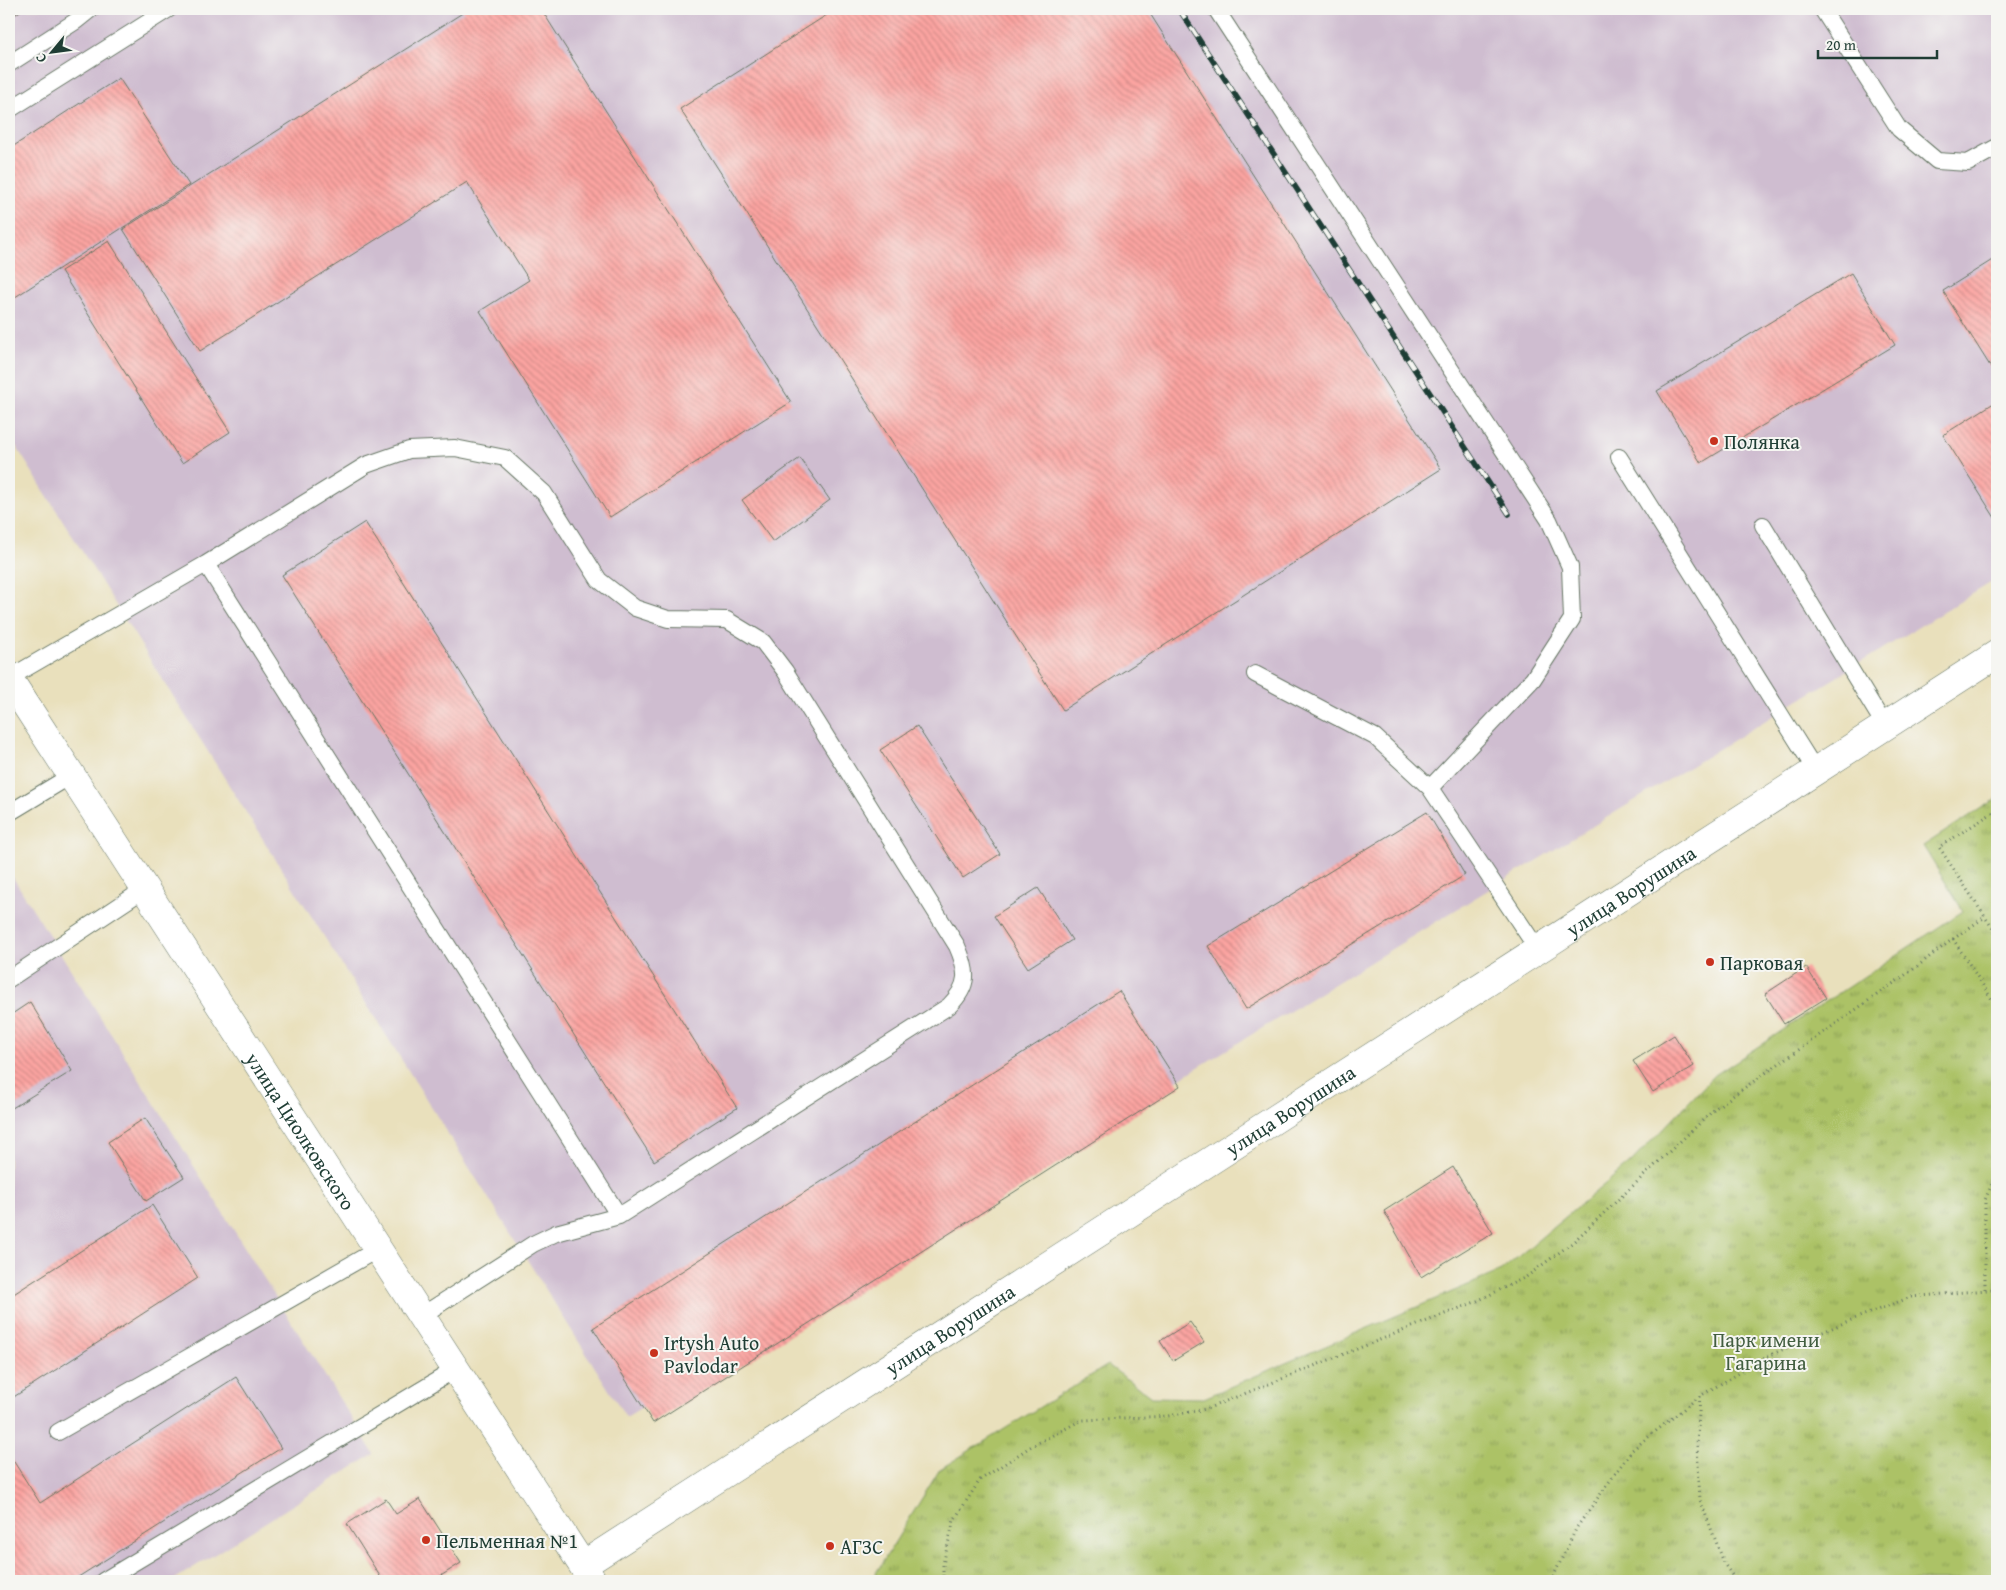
<svg xmlns="http://www.w3.org/2000/svg" width="2006" height="1590" viewBox="0 0 2006 1590" font-family="'Gentium Book Plus',serif">
  <defs>
    <pattern id="park-tufts" width="24" height="20" patternUnits="userSpaceOnUse" patternTransform="scale(1.25)"><rect width="24" height="20" fill="#acc266"/><path d="M3 7l-1-3M5 7V3M7 7l1-3M15 17l-1-3M17 17v-4M19 17l1-3" fill="none" stroke="#8b9f55"/></pattern>
    <pattern id="building-back-hatch" width="6" height="6" patternUnits="userSpaceOnUse" patternTransform="scale(1.25)"><rect width="6" height="6" fill="#fca4a1"/><path d="M-1 5l2 2M0 0l6 6M5-1l2 2" fill="none" stroke="#cb8784"/></pattern>
  </defs>
  <rect width="100%" height="100%" fill="#f6f6f2"/>
  <filter id="ink" filterUnits="userSpaceOnUse"><feTurbulence type="fractalNoise" baseFrequency=".02" numOctaves="2"/><feDisplacementMap in="SourceGraphic" scale="10" xChannelSelector="R" yChannelSelector="G"/><feConvolveMatrix kernelMatrix="1 2 1 2 8 2 1 2 1" color-interpolation-filters="sRGB"/></filter>
  <filter id="wash" filterUnits="userSpaceOnUse"><feTurbulence type="fractalNoise" baseFrequency=".0096" numOctaves="4" result="noise"/><feDisplacementMap in="SourceGraphic" scale="20" xChannelSelector="R" yChannelSelector="G"/><feGaussianBlur stdDeviation="1.12" result="paint"/><feColorMatrix in="noise" values="0 0 0 0 0 0 0 0 0 0 0 0 0 0 0 0 0 1.4 0 .05"/><feComposite in="paint" operator="in"/></filter>
  <g filter="url(#wash)">
    <rect width="100%" height="100%" fill="#e9e0bc"/>
    <path fill="#cfbdd0" d="M9,9h1988v570l-1371,838 -617,-982z
      M9,871l365,583 -202,127h-163z"/>
    <path fill="url(#park-tufts)" stroke="#66804d" d="M1997,798v783h-1126l69,-112 168,-104 43,32 53,1 297,-127 129,-108 85,-88 248,-164 -40,-65z"/>
    <g id="blocks">
      <path fill="url(#building-back-hatch)" d="M9,9h14l-14,10z
        M462,9h79l250,393 -181,115 -130,-206 49,-31 -62,-98 -267,169 -77,-122 341,-217z
        M836,9h311l294,460 -378,241 -383,-601z
        M119,78l70,107 -180,116v-152z
        M109,241l121,191 -48,31 -121,-192z
        M1997,257v120l-54,-86z
        M1851,273l44,72 -194,118 -44,-72z
        M1997,401v120l-54,-86z
        M800,458l30,42 -57,42 -31,-42z
        M365,522l372,586 -83,53 -372,-586z
        M917,726l83,128 -37,24 -83,-128z
        M1427,812l38,63 -219,134 -38,-63z
        M1038,888l34,52 -44,28 -34,-52z
        M1806,967l20,31 -42,26 -19,-30z
        M1119,991l61,95 -527,337 -60,-95z
        M30,1002l42,69 -63,39v-94z
        M1674,1035l20,31 -41,26 -20,-31z
        M145,1118l39,59 -38,24 -38,-59z
        M1453,1167l40,66 -72,44 -37,-66z
        M152,1205l46,73 -189,122v-103z
        M1190,1322l14,20 -31,19 -13,-20z
        M236,1377l45,71 -209,133h-63v-127l31,49z
        M386,1499l10,15 24,-15 41,64 -25,16 1,2h-54l-36,-57z"/>
    </g>
  </g>
  <g filter="url(#ink)">
    <use href="#blocks" fill-opacity="0" stroke="#667664" stroke-width="1"/>
    <g fill="none" stroke-linecap="round" stroke-linejoin="round">
      <defs>
        <path id="service" d="M1216,9l333,511 21,47 2,52 -39,60 -103,109
          M1822,9l77,120 38,32 31,2 29,-16
          M9,64l67,-43 15,-12
          M9,110l160,-101
          M1619,457l197,314
          M1763,525l122,201
          M206,564l413,652
          M1255,674l120,63 55,51 108,162
          M9,678l197,-114 160,-99 43,-15 46,-2 50,10 39,35 55,87 36,28 33,11 59,1 36,22 22,29 172,275c11,25 13,39 -8,60l-330,210 -63,17 -23,11 -112,72
          M9,813l63,-38
          M9,979l137,-91
          M58,1432l320,-183
          M103,1581l353,-212"/>
        <g id="tertiary">
          <path id="s1" d="M9,679l583,901"/>
          <path id="s2" d="M583,1565l1414,-911"/>
        </g>
      </defs>
      <use href="#service" stroke="#667664" stroke-width="18"/>
      <use href="#tertiary" stroke="#667664" stroke-width="29"/>
      <path stroke="#667664" stroke-width="3" stroke-dasharray="1 4" stroke-linecap="butt" d="M1997,810l-58,37 58,88
        M1953,939l32,-22
        M1985,1289v-89l12,-28
        M1700,1396l-3,49 3,55 25,65 11,16
        M943,1581v-17l11,-44 26,-40 50,-33 52,-27 86,-4 38,-7 269,-107 51,-25 46,-34 145,-136 194,-136 42,-32 44,68
        M1551,1581l26,-54 55,-77 68,-54 70,-41 76,-33 65,-25 86,-8"/>
      <use href="#service" stroke="#fff" stroke-width="16"/>
      <use href="#tertiary" stroke="#fff" stroke-width="28"/>
      <defs>
        <path id="rail" d="M1179,9l330,505"/>
      </defs>
      <use href="#rail" stroke="#1f3d34" stroke-width="5.5"/>
      <use href="#rail" stroke="#f6f6f2" stroke-width="4" stroke-dasharray="11" stroke-linecap="butt"/>
    </g>
  </g>
  <g fill="#c8321e" stroke="#f6f6f2" stroke-width="2">
    <circle cx="1714" cy="441" r="5"/>
    <circle cx="1710" cy="962" r="5"/>
    <circle cx="654" cy="1353" r="5"/>
    <circle cx="426" cy="1540" r="5"/>
    <circle cx="830" cy="1546" r="5"/>
  </g>
  <g text-anchor="middle" dominant-baseline="central" stroke-width="4" stroke-linejoin="round" paint-order="stroke">
    <g font-size="20" fill="#1f3d34" stroke="#f6f6f2" text-anchor="start">
      <text x="1724" y="441">Полянка</text>
      <text x="1720" y="962">Парковая</text>
      <text x="664" y="1342">Irtysh Auto<tspan x="664" dy="23">Pavlodar</tspan></text>
      <text x="436" y="1540">Пельменная №1</text>
      <text x="840" y="1546">АГЗС</text>
    </g>
    <g font-size="20" fill="#1f3d34" stroke="#f6f6f2">
      <text stroke="none"><textPath href="#s2" startOffset="1246">улица Ворушина</textPath></text>
      <text stroke="none"><textPath href="#s2" startOffset="841">улица Ворушина</textPath></text>
      <text stroke="none"><textPath href="#s1" startOffset="538">улица Циолковского</textPath></text>
      <text stroke="none"><textPath href="#s2" startOffset="436">улица Ворушина</textPath></text>
    </g>
    <g font-size="20" fill="#425e40" stroke="#f6f6f2">
      <text x="1766" y="1339">Парк имени<tspan x="1766" dy="23">Гагарина</tspan></text>
    </g>
  </g>
  <rect width="2006" height="1590" fill="none" stroke="#f6f6f2" stroke-width="30"/>
  <g transform="translate(52 52) rotate(241)" stroke="#f6f6f2" stroke-width="4" paint-order="stroke">
  <path d="M0-4L9 19L0 12L-9 19Z" fill="#1f3d34"/>
  <text y="-8" font-size="14" font-weight="bold" text-anchor="middle" fill="#1f3d34">С</text>
  </g>
  <path d="M1818 50v8h119v-8" fill="none" stroke="#1f3d34" stroke-width="2.5"/>
  <text x="1826" y="50" font-size="15" fill="#1f3d34" stroke="#f6f6f2" stroke-width="4" paint-order="stroke">20 m</text>
</svg>
